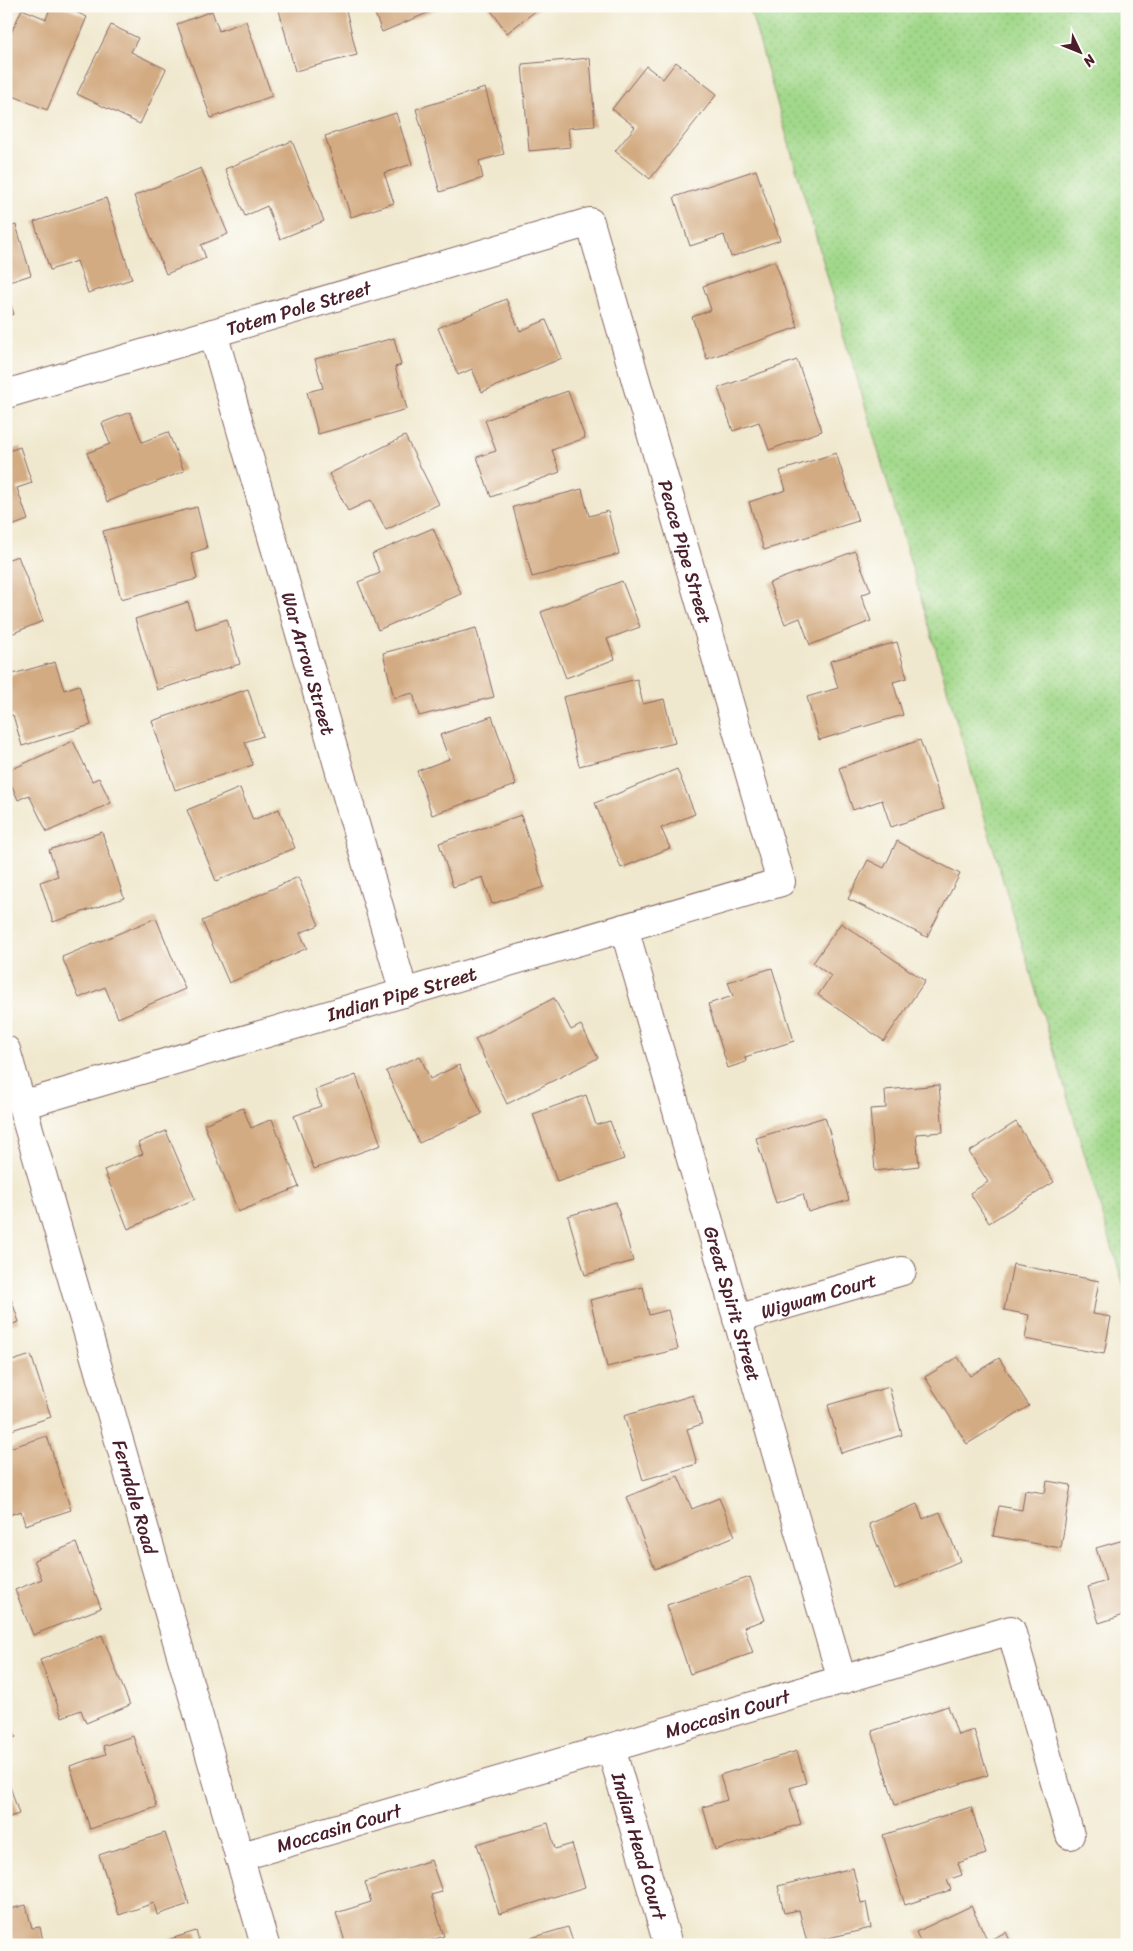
<svg xmlns="http://www.w3.org/2000/svg" width="1133" height="1951" viewBox="0 0 1133 1951" font-family="Sriracha,sans-serif">
  <defs>
    <pattern id="grass-dots" width="8" height="8" patternUnits="userSpaceOnUse" patternTransform="scale(1.25)"><rect width="8" height="8" fill="#a1d88a"/><path d="M2 2h.1M6 6h.1" fill="none" stroke="#8cb977" stroke-width="1.8" stroke-linecap="round"/></pattern>
  </defs>
  <rect width="100%" height="100%" fill="#fdfcf7"/>
  <filter id="ink" filterUnits="userSpaceOnUse"><feTurbulence type="fractalNoise" baseFrequency=".02" numOctaves="2"/><feDisplacementMap in="SourceGraphic" scale="10" xChannelSelector="R" yChannelSelector="G"/><feConvolveMatrix kernelMatrix="1 2 1 2 8 2 1 2 1" color-interpolation-filters="sRGB"/></filter>
  <filter id="wash" filterUnits="userSpaceOnUse"><feTurbulence type="fractalNoise" baseFrequency=".0096" numOctaves="4" result="noise"/><feDisplacementMap in="SourceGraphic" scale="20" xChannelSelector="R" yChannelSelector="G"/><feGaussianBlur stdDeviation="1.12" result="paint"/><feColorMatrix in="noise" values="0 0 0 0 0 0 0 0 0 0 0 0 0 0 0 0 0 1.4 0 .05"/><feComposite in="paint" operator="in"/></filter>
  <g filter="url(#wash)">
    <rect width="100%" height="100%" fill="#f0e8ce"/>
    <path fill="url(#grass-dots)" stroke="#767c5a" d="M749,6h378v1291l-133,-447z"/>
    <g id="blocks">
      <path fill="#d3ab82" d="M51,6h11l25,11 -40,93 -41,-17v-49l16,-35 24,10z
        M278,6h67l12,49 -62,16z
        M372,6h72l-62,26z
        M488,6h54l-35,27z
        M212,11l7,20 27,-10 26,75 -61,22 -34,-94z
        M111,25l27,13 -7,14 35,17 -26,55 -63,-30z
        M590,58l5,68 -27,2 2,19 -41,4 -7,-87z
        M676,62l41,32 -67,85 -35,-28 20,-24 -23,-18 34,-43 17,13z
        M485,88l19,66 -25,7 4,17 -43,14 -24,-83z
        M396,113l16,51 -28,9 10,30 -43,14 -26,-81z
        M292,141l32,80 -44,18 -13,-33 -22,10 -20,-47z
        M201,168l27,66 -27,11 5,13 -40,16 -32,-78z
        M756,170l24,70 -49,17 -7,-22 -34,11 -16,-49z
        M106,198l26,81 -44,14 -11,-32 -27,9 -16,-48z
        M16,225l15,50 -25,8v-55z
        M775,261l23,66 -91,32 -15,-42 19,-7 -8,-24z
        M6,291l8,23 -8,3z
        M506,299l14,32 26,-11 16,38 -80,34 -10,-23 -14,6 -20,-47z
        M394,338l7,27 -6,2 12,42 -89,25 -11,-42 16,-4 -8,-29z
        M797,360l25,71 -53,19 -10,-28 -26,9 -15,-43z
        M568,391l17,47 -33,12 8,22 -69,25 -14,-40 19,-6 -11,-31z
        M130,412l12,30 26,-10 16,39 -77,31 -20,-49 23,-9 -8,-21z
        M405,436l34,68 -53,26 -15,-30 -23,11 -19,-37z
        M20,447l12,36 -15,5 11,32 -22,8v-76z
        M836,453l22,68 -94,29 -15,-48 37,-12 -6,-19z
        M582,489l7,27 19,-5 11,43 -87,23 -19,-70z
        M197,507l10,41 -16,5 6,26 -76,20 -18,-68z
        M433,528l28,66 -83,36 -20,-48 22,-9 -8,-19z
        M855,551l16,40 -10,4 10,26 -61,24 -10,-27 -15,6 -16,-41z
        M18,556l25,65 -37,15v-76z
        M622,581l18,46 -33,12 8,20 -49,19 -25,-66z
        M188,602l8,27 31,-10 13,45 -83,26 -22,-71z
        M476,628l18,69 -75,19 -6,-23 -19,5 -11,-45z
        M897,642l10,36 -14,4 10,33 -84,25 -12,-43 31,-9 -8,-27z
        M55,662l9,28 15,-5 12,40 -69,21 -9,-31 -7,2v-41z
        M637,679l6,25 21,-5 11,44 -96,23 -16,-69z
        M248,689l15,47 -18,6 8,23 -78,25 -23,-69z
        M492,716l24,69 -84,30 -15,-44 32,-12 -9,-24z
        M920,740l24,69 -53,18 -9,-27 -29,10 -14,-42z
        M73,741l19,40 7,-3 12,25 -64,29 -18,-37 -11,5 -12,-28z
        M677,769l18,45 -34,14 9,20 -49,20 -26,-65z
        M240,788l13,32 26,-11 16,39 -79,33 -29,-71z
        M521,815l23,72 -52,17 -9,-27 -30,10 -14,-44z
        M102,832l22,66 -71,24 -13,-40 18,-6 -9,-26z
        M897,841l63,33 -33,63 -79,-38 20,-39 16,8z
        M298,877l21,48 -19,8 7,15 -78,35 -27,-62z
        M156,918l29,71 -67,29 -13,-31 -26,11 -17,-41z
        M841,923l84,58 -41,60 -66,-46 13,-19 -18,-13z
        M772,968l22,73 -49,16 1,5 -18,6 -20,-64 25,-8 -5,-14z
        M554,998l17,32 10,-5 17,33 -91,46 -32,-65z
        M420,1056l10,23 29,-14 23,49 -63,29 -33,-72z
        M356,1075l25,70 -67,24 -20,-53 27,-10 -6,-16z
        M939,1085l4,47 -27,2 3,32 -44,5 -5,-62 16,-1 -1,-18z
        M586,1095l10,30 14,-4 14,38 -67,23 -24,-68z
        M243,1108l8,20 21,-9 27,68 -61,25 -34,-88z
        M825,1117l24,83 -41,12 -5,-18 -27,9 -20,-65z
        M1016,1122l38,60 -65,41 -19,-30 18,-11 -19,-30z
        M166,1131l29,68 -51,22v1l-16,7 -24,-59 39,-16 -5,-11z
        M616,1202l17,59 -48,14 -17,-59z
        M1013,1264l86,17 -6,33 18,3 -7,37 -79,-15 4,-24 -25,-5z
        M6,1284l13,38 -13,4z
        M643,1287l6,28 19,-5 10,39 -71,18 -17,-67z
        M31,1355l20,62 -45,15v-69z
        M958,1357l12,19 29,-18 30,48 -62,38 -42,-67z
        M889,1387l13,48 -61,18 -13,-48z
        M693,1395l9,29 -15,5 10,35 -54,16 -19,-64z
        M47,1436l24,74 -46,15 -4,-14 -15,5v-67z
        M678,1476l14,33 27,-11 16,38 -80,33 -29,-72z
        M1047,1481l24,4 -10,63 -68,-12 6,-30 23,4 3,-20 20,3z
        M917,1504l6,15 17,-7 20,49 -65,28 -26,-65z
        M1127,1539v75l-28,9 -11,-36 18,-6 -10,-33z
        M76,1543l25,65 -68,27 -18,-45 27,-11 -8,-19z
        M750,1577l15,43 -21,7 9,26 -63,21 -23,-69z
        M102,1635l28,70 -44,18 -5,-13 -19,7 -22,-57z
        M948,1706l10,29 16,-5 14,45 -93,30 -23,-74z
        M6,1716l10,21 -10,4z
        M133,1736l24,71 -67,22 -20,-63 36,-12 -3,-8z
        M797,1751l9,32 -16,5 11,36 -86,26 -12,-43 24,-7 -7,-25z
        M6,1774l13,40 -13,4z
        M971,1807l15,47 -28,9 4,12 -15,5 4,10 -46,15 -22,-70z
        M548,1823l7,26 17,-5 13,43 -86,27 -22,-70z
        M165,1833l24,71 -32,11 -3,-12 -35,12 -20,-60z
        M431,1860l11,32 -11,3 13,41 -26,9h-72l-10,-32 35,-11 -6,-20z
        M853,1868l8,35 5,-1 5,26 -64,15 -8,-33 -15,3 -6,-27z
        M26,1905l6,23 8,-1 4,18h-38v-35z
        M971,1906l17,35 18,-9 6,13h-90l-6,-13z
        M568,1927l6,18h-63v-1z
        M196,1931l4,14h-45v-1z"/>
    </g>
  </g>
  <g filter="url(#ink)">
    <use href="#blocks" fill-opacity="0" stroke="#846564" stroke-width="1"/>
    <g fill="none" stroke-linecap="round" stroke-linejoin="round">
      <defs>
        <g id="minor">
          <path id="s1" d="M213,333l191,660"/>
          <path id="s2" d="M6,394l584,-172 191,660 -759,223"/>
          <path id="s3" d="M624,928l218,752"/>
          <path id="s4" d="M6,1050l259,895"/>
          <path id="s5" d="M737,1319l165,-48"/>
          <path id="s6" d="M611,1748l57,197"/>
          <path id="s7" d="M239,1857l772,-227 59,205"/>
        </g>
      </defs>
      <use href="#minor" stroke="#846564" stroke-width="30"/>
      <use href="#minor" stroke="#fff" stroke-width="28"/>
    </g>
  </g>
  <g text-anchor="middle" dominant-baseline="central" stroke-width="4.5" stroke-linejoin="round" paint-order="stroke">
    <g font-size="19" fill="#4a1f2b" stroke="#fdfcf7">
      <text stroke="none"><textPath href="#s2" startOffset="305">Totem Pole Street</textPath></text>
      <text stroke="none"><textPath href="#s2" startOffset="952">Peace Pipe Street</textPath></text>
      <text stroke="none"><textPath href="#s1" startOffset="344">War Arrow Street</textPath></text>
      <text transform="translate(402 994) rotate(-16)">Indian Pipe Street</text>
      <text stroke="none"><textPath href="#s5" startOffset="85">Wigwam Court</textPath></text>
      <text stroke="none"><textPath href="#s3" startOffset="391">Great Spirit Street</textPath></text>
      <text stroke="none"><textPath href="#s4" startOffset="465">Ferndale Road</textPath></text>
      <text stroke="none"><textPath href="#s7" startOffset="509">Moccasin Court</textPath></text>
      <text stroke="none"><textPath href="#s7" startOffset="104">Moccasin Court</textPath></text>
      <text stroke="none"><textPath href="#s6" startOffset="102">Indian Head Court</textPath></text>
    </g>
  </g>
  <rect width="1133" height="1951" fill="none" stroke="#fdfcf7" stroke-width="25"/>
  <g transform="translate(1080 52) rotate(133)" stroke="#fdfcf7" stroke-width="4" paint-order="stroke">
  <path d="M0-4L9 19L0 12L-9 19Z" fill="#4a1f2b"/>
  <text y="-8" font-size="14" font-weight="bold" text-anchor="middle" fill="#4a1f2b">N</text>
  </g>
</svg>
